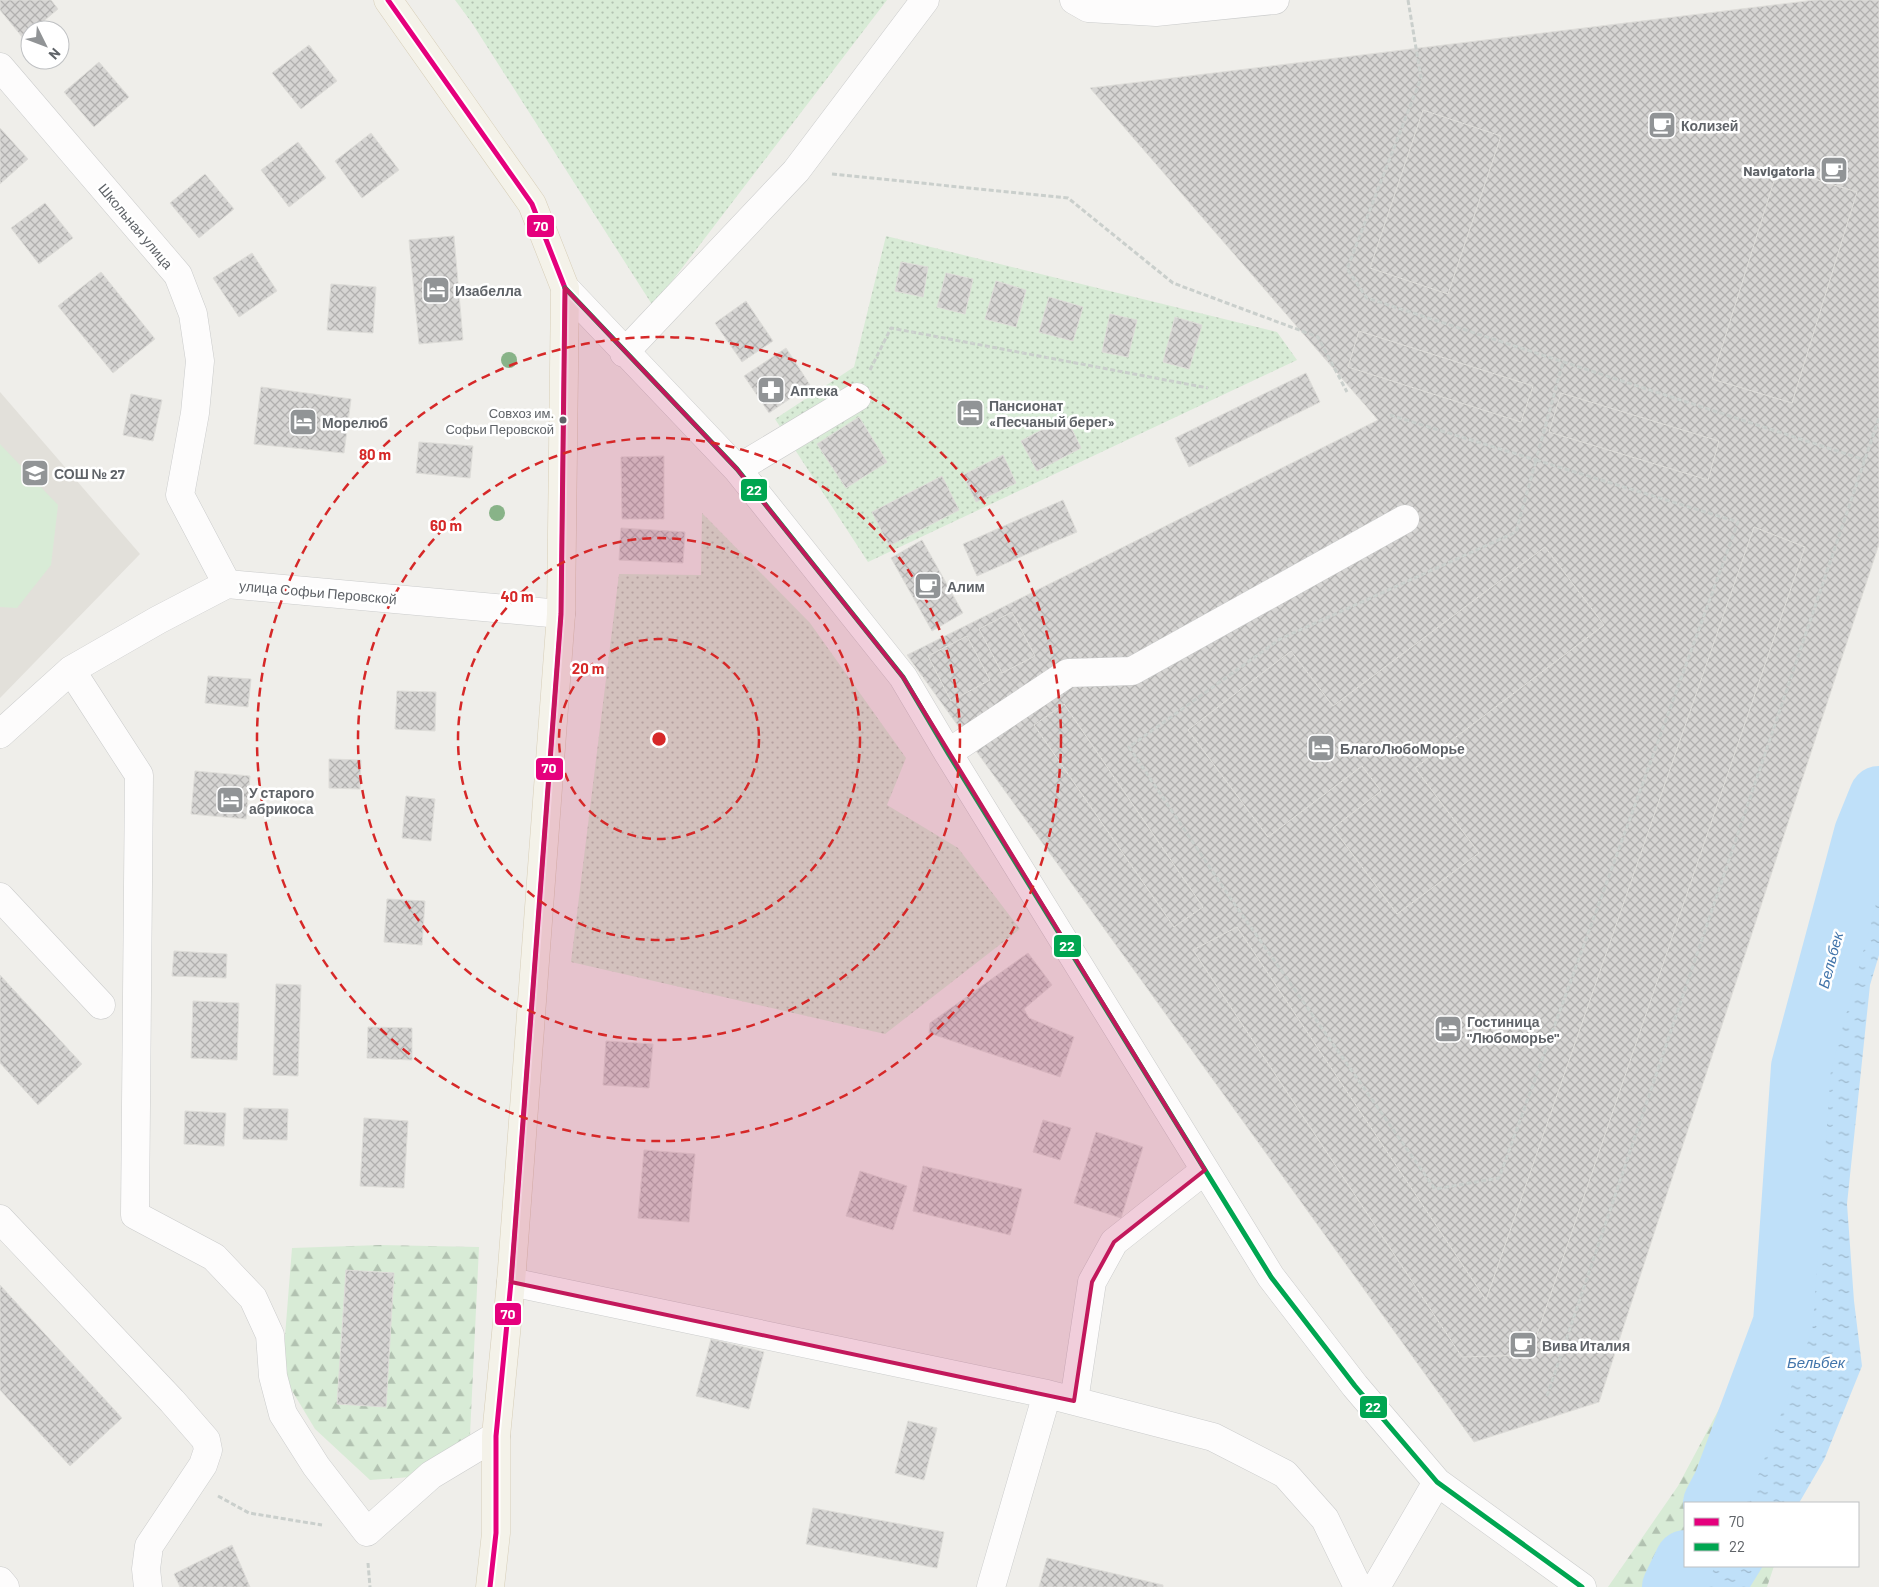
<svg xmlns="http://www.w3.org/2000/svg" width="1879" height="1587" viewBox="0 0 1879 1587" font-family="Barlow,sans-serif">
  <defs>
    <pattern id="grass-dots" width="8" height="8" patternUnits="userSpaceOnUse" patternTransform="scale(1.25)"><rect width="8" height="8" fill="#d8ebd6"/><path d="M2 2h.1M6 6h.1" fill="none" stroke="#b2c2b1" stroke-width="1.8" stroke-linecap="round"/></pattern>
    <pattern id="forest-firs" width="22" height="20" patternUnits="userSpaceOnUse" patternTransform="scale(1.25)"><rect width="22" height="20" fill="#d8ebd6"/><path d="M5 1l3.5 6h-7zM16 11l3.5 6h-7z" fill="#b2c2b1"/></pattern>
    <pattern id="water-ripples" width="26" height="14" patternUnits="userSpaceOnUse" patternTransform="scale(1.25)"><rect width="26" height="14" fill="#bfe0f9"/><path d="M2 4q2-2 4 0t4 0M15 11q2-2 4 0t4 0" fill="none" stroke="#9eb9cd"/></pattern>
    <pattern id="building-cross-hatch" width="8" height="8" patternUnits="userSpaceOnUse" patternTransform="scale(1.25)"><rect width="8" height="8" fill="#d6d5d3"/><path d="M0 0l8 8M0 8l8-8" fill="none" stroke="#b1b0af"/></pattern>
  </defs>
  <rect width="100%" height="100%" fill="#efeeea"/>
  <path fill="#e2e0da" d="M0,392l140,162 -140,144z"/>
  <path fill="url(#grass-dots)" d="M455,0h432l-234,306 -181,-283z
    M886,236l391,96 20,28 -429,202 -93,-143 79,-52z
    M702,513l108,110 96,135 -19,47 71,43 62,81 -135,105 -314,-72 48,-388 82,1z"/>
  <path fill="url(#forest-firs)" d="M1818,1191l-23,312h-110v63h89l-7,21h-159l70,-101 49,-92z
    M381,1245l98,2 -9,188 -45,41 -55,4 -55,-51 -33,-55 10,-126z"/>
  <path fill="#d8ebd6" d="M0,444l58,61 -7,60 -34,43 -17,-1z"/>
  <path fill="url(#water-ripples)" d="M1879,795v160l-9,30 -23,219 7,97 8,65 -38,94 -25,43h-86l10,-19 60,-161 18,-256 63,-234z
    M1685,1560v6h78l-13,21h-78z"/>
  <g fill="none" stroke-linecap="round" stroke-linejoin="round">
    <path stroke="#bfe0f9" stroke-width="60" d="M1713,1503l10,-19 60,-161 18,-256 63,-234 15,-37
      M1672,1587l13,-27"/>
  </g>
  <path fill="url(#building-cross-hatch)" stroke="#deddd9" d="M0,0h51l7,9 -25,21h-3v3l-7,5 -23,-28z
    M1815,0h64v544l-280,858 -125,40 -567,-787 471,-235 -288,-332z
    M309,45l28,36 -36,28 -29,-36z
    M99,62l30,35 -35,30 -30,-35z
    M1423,110l78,26 -53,158 -78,-26z
    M0,128l28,31 -28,25z
    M371,133l28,37 -37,28 -27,-37z
    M298,142l28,36 -37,29 -28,-37z
    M1778,168l79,24 -65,211 -80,-24z
    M205,174l29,35 -35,29 -29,-35z
    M45,203l28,35 -34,26 -28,-36z
    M454,236l9,104 -44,4 -10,-104z
    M252,253l25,38 -38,26 -26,-39z
    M901,262l27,5 -5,30 -28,-6z
    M101,272l54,67 -42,34 -55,-67z
    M946,273l27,6 -8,35 -28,-7z
    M996,281l30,9 -10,37 -31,-8z
    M331,284l45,3 -3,46 -46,-3z
    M1049,297l34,10 -10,34 -34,-9z
    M746,301l27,40 -31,21 -27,-39z
    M1110,314l27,6 -9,37 -26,-5z
    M1175,317l27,8 -13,44 -26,-7z
    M1359,331l174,55 -12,36 -173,-55z
    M786,348l24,37 -41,28 -25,-37z
    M1306,373l14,29 -131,65 -14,-29z
    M261,387l90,12 -7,54 -90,-9z
    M1561,393l158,48 -11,39 -159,-48z
    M131,394l31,6 -9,41 -30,-6z
    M859,417l28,45 -41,26 -29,-44z
    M1066,417l15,31 -44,23 -16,-30z
    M419,442l54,4 -3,32 -54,-5z
    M1003,455l13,28 -40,19 -13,-27z
    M664,456v63h-42l-1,-62z
    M942,476l17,34 -70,36 -17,-34z
    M1063,500l14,32 -100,44 -14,-32z
    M1754,527l51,20 -275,808 -68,2 -269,-407 44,-23 249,373z
    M621,528l64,4 -2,31 -64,-3z
    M922,540l41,73 -31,18 -41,-73z
    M1545,547l59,78 -189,143 64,85 -82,61 -64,-86 48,-37 -19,-25 -94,71 -80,-107 103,-79 42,55z
    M1012,612l23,44 -33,17 -23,-44z
    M967,636l23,44 -39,21 -23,-45z
    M208,676l43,3 -3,28 -43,-4z
    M397,691l39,1 -1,39 -40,-2z
    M1064,704l139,203 -29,20 -140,-202z
    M329,759l32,1 -1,29 -31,-1z
    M195,771l55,5 -4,43 -55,-5z
    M406,796l29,3 -4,42 -29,-3z
    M387,899l38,2 -3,44 -38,-3z
    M174,951l53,3 -1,24 -54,-2z
    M1028,953l24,32 -28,24 5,9 45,19 -14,40 -131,-44 1,-10z
    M0,975l82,89 -44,41 -38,-42z
    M276,984l25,1 -3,91 -25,-1z
    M193,1001l46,2 -2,57 -46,-2z
    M368,1027l44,1v32l-45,-2z
    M606,1041l47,3 -4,44 -46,-3z
    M244,1108l44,1 -1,31 -44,-1z
    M185,1111l41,2 -2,33 -40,-2z
    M364,1118l44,3 -4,67 -44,-2z
    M1043,1120l28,8 -11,32 -27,-8z
    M1096,1132l47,15 -22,71 -47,-15z
    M644,1150l51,4 -6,68 -51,-4z
    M923,1166l99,23 -12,46 -97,-24z
    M860,1171l47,15 -14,44 -47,-14z
    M346,1270l48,3 -8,134 -49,-3z
    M0,1285l122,133 -52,48 -70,-76z
    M711,1339l53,13 -15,57 -53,-13z
    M908,1421l29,7 -13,52 -29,-7z
    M813,1508l131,24 -7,36 -131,-24z
    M232,1545l18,42h-70l-6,-13z
    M1047,1558l116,27v2h-124z"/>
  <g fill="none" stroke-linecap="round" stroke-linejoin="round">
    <defs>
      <path id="minor" d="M1074,0l14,8 68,4 119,-12
        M0,67l178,208 15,39 7,47 -5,52 -15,82 47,89
        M565,288l172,181 166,208 45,76 323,524 84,109 82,96 145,105
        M624,353l172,-182 129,-171
        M737,469l120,-72
        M71,670l68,105 -4,440 79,42 39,41 17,37 3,41 10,38 33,52 51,66 64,-57 65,-39
        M0,734l71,-64 87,-50 69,-36 334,30
        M948,753l120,-80 64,-2 273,-152
        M0,897l101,108
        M0,1219l172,182 34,39 2,10 -5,15 -54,81 -3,23 2,18
        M511,1282l536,112 166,43 72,37 40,45 33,68
        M1074,1401l18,-119 22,-40 91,-72
        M0,1581l5,6
        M991,1587l56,-193
        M1376,1587l61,-105"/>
      <path id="major" d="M388,0l144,204 33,84 -4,326 -50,668 -15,154v97l-6,54"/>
    </defs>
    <use href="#minor" stroke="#cbcccc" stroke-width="29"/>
    <use href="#major" stroke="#d7ceb8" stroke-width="29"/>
    <path stroke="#cacfcc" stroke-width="3" stroke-dasharray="5 2.5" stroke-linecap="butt" d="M1408,0l13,78 -74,191 20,29 498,162
      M832,174l236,24 105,85 145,54 29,55
      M870,370l21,-42 317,60
      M1390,415l146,45 27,-98
      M1536,460l202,62 -239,656 -64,11 -204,-290 -102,-152 151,-108 236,-107z
      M1547,1396l332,-978
      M218,1496l31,17 73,12
      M368,1563l2,24"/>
    <use href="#minor" stroke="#fdfcfc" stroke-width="28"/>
    <use href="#major" stroke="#f4f2e9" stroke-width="28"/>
    <defs>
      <path id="bus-1" d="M388,0l144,204 33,84 -4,326 -50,668 -15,154v97l-6,54"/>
      <path id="bus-2" d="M565,288l172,181 166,208 45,76 323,524 84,109 82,96 145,105"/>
    </defs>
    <use href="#bus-1" stroke="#fff" stroke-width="9"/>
    <use href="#bus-2" stroke="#fff" stroke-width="9"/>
    <use href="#bus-1" stroke="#e5007d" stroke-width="5"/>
    <use href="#bus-2" stroke="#00a651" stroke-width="5"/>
  </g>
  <g fill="#88b388">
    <circle cx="509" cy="360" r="8"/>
    <circle cx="497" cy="513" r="8"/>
  </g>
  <path fill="#c2185b" fill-opacity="0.2" stroke="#c2185b" stroke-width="4" stroke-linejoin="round" d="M565,288l172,181 166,208 302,493 -91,72 -22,40 -18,119 -563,-119 50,-668z"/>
  <g fill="none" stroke="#d62828" stroke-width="2.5" stroke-dasharray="9 6">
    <circle cx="659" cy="739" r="100"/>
    <circle cx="659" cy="739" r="201"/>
    <circle cx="659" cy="739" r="301"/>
    <circle cx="659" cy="739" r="402"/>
  </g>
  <defs>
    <symbol id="cafe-square" viewBox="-11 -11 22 22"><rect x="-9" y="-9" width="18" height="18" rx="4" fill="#919496" stroke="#fff"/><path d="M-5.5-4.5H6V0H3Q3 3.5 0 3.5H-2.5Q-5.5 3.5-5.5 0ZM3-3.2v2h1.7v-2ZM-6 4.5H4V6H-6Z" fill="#fff"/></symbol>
    <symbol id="hotel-square" viewBox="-11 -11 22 22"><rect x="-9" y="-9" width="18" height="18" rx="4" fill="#919496" stroke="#fff"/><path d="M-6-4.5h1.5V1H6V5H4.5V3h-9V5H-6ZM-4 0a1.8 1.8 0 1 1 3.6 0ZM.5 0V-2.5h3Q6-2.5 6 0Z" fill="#fff"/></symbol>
    <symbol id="pharmacy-square" viewBox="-11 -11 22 22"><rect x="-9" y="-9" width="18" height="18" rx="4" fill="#919496" stroke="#fff"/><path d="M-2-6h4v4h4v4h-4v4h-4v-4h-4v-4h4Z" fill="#fff"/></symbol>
    <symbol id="school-square" viewBox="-11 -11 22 22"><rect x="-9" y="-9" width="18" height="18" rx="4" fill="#919496" stroke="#fff"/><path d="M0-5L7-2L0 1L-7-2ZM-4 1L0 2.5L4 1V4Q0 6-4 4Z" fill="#fff"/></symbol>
  </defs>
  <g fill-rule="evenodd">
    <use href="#cafe-square" x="1646" y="109" width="32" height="32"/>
    <use href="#cafe-square" x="1818" y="154" width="32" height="32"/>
    <use href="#hotel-square" x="420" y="274" width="32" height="32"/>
    <use href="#pharmacy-square" x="755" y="374" width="32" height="32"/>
    <use href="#hotel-square" x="954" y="397" width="32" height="32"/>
    <use href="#hotel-square" x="287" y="406" width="32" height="32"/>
    <use href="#school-square" x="19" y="457" width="32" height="32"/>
    <use href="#cafe-square" x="912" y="570" width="32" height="32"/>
    <use href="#hotel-square" x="1305" y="732" width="32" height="32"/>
    <use href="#hotel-square" x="214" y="784" width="32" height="32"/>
    <use href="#hotel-square" x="1432" y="1013" width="32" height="32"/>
    <use href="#cafe-square" x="1507" y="1329" width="32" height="32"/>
  </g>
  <circle fill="#5f6368" stroke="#fff" stroke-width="2" cx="563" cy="420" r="4.5"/>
  <g text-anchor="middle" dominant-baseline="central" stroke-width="5" stroke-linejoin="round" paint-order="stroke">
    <g font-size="13" fill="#5f6368" stroke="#fff" text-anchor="end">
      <text x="554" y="413">Совхоз им.<tspan x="554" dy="16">Софьи Перовской</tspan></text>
    </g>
    <g font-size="14" font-weight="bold" fill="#5f6368" stroke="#fff" text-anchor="start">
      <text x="1681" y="125">Колизей</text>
      <text x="1815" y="170" text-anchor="end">Navigatoria</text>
      <text x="455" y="290">Изабелла</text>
      <text x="790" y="390">Аптека</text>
      <text x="989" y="405">Пансионат<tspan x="989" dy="16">«Песчаный берег»</tspan></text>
      <text x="322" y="422">Морелюб</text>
      <text x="54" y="473">СОШ № 27</text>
      <text x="947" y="586">Алим</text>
      <text x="1340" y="748">БлагоЛюбоМорье</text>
      <text x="249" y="792">У старого<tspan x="249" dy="16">абрикоса</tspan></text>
      <text x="1467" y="1021">Гостиница<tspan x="1467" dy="16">"Любоморье"</tspan></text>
      <text x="1542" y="1345">Вива Италия</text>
    </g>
    <g font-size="14" fill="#5f6368" stroke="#fff">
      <text transform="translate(136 226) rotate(50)">Школьная улица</text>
      <text transform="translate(318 592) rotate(5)">улица Софьи Перовской</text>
    </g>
    <g font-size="15" font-style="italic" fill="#4174aa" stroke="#fff">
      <text transform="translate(1830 960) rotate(-75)">Бельбек</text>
      <text x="1816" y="1362">Бельбек</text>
    </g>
  </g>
  <circle cx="659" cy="739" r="8" fill="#d62828" stroke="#fff" stroke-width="2.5"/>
  <g font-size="15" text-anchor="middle" font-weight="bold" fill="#d62828" stroke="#fff" stroke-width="5" stroke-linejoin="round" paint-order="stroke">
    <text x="375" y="460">80 m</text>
    <text x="446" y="531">60 m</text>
    <text x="517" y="602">40 m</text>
    <text x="588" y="674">20 m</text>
  </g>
  <g stroke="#fff" stroke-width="2">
    <rect x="526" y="214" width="29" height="24" rx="5" fill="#e5007d"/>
    <rect x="740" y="478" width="28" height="24" rx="5" fill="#00a651"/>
    <rect x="535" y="757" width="29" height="24" rx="5" fill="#e5007d"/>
    <rect x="1053" y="934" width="29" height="24" rx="5" fill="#00a651"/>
    <rect x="494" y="1302" width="28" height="24" rx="5" fill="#e5007d"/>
    <rect x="1359" y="1395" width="29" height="24" rx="5" fill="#00a651"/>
  </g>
  <g font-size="14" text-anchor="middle" font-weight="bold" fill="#fff">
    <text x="541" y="231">70</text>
    <text x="754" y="495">22</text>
    <text x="549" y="773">70</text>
    <text x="1067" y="951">22</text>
    <text x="508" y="1319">70</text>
    <text x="1373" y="1412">22</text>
  </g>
  <rect x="1684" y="1502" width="175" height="65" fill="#ffffff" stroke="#bfc1c3"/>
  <rect x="1694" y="1518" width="25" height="8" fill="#e5007d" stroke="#bfc1c3"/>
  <text x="1729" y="1527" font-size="15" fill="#5f6368">70</text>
  <rect x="1694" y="1543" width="25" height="8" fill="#00a651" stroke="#bfc1c3"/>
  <text x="1729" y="1552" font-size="15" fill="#5f6368">22</text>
  <g transform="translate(45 45) rotate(132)"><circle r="24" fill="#ffffff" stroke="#bfc1c3"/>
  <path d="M0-4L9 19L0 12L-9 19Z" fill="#919496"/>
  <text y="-8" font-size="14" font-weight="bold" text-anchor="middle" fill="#5f6368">N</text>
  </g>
</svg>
